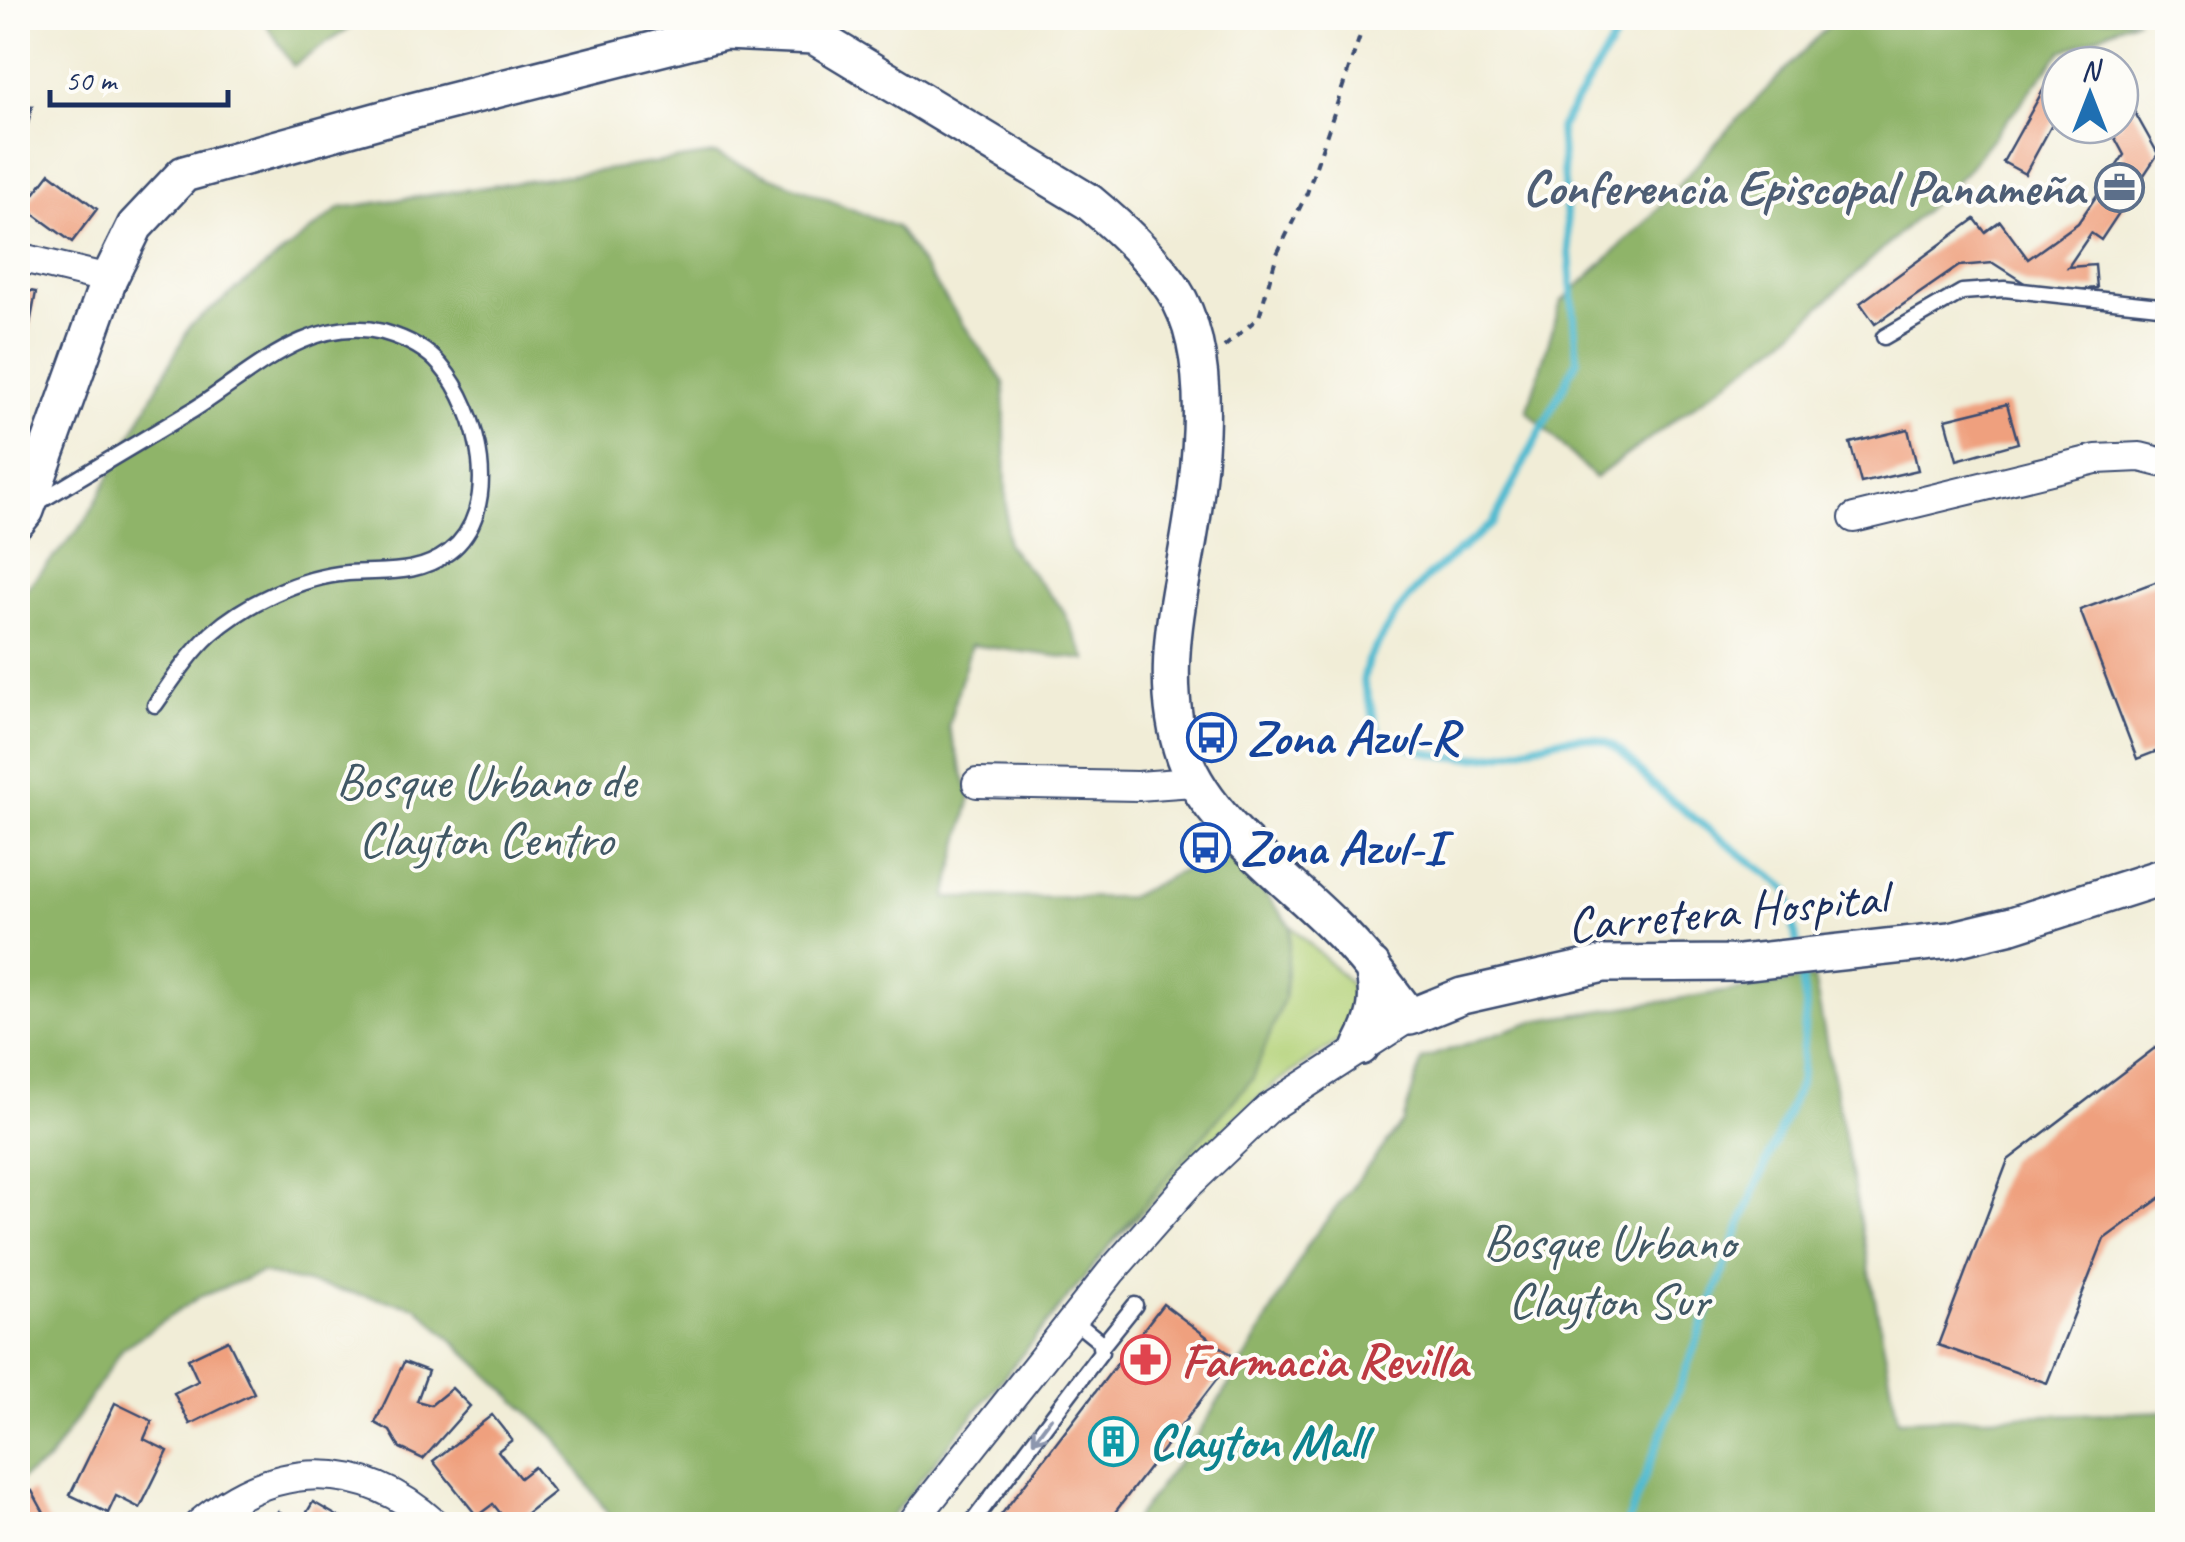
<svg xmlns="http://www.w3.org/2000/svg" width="2185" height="1542" viewBox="0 0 2185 1542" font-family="Caveat,sans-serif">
  <rect width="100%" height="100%" fill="#fdfcf7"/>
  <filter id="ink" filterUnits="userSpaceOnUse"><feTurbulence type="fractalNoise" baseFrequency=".01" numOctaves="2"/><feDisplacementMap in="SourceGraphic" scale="20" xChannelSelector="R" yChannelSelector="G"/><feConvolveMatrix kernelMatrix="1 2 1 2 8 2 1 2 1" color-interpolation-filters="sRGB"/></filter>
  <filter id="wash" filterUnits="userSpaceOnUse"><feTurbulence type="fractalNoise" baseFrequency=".0048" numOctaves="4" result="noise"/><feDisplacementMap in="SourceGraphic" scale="40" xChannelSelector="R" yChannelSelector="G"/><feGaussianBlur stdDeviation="2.25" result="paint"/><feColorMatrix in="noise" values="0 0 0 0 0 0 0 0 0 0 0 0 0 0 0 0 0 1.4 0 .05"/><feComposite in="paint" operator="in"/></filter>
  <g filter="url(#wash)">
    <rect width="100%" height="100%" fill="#f1edd7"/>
    <path fill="#b4d279" stroke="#68806c" stroke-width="2.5" d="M1291,926l58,56 12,26 -7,23 -78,52 -59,52 -112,116 179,-253z"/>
    <path fill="#8fb469" stroke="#557264" stroke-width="2.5" d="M263,18h101l-71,48z
      M1836,18h302l-77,34 -97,122 -180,166 -189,138 -68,-67 34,-109 84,-79 85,-96z
      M715,154l181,73 108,156 3,162 55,63 25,52 -116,-15 -23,82 23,70 -25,101 183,-1 99,-49 63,78 -7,72 -31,80 -124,144 -244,302h-270l-59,-86 -139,-131 -156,-34 -62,24 -76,51 -75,113 -30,20v-883l67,-76 105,-196 150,-118z
      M1814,978l84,442 269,-9v113h-1036l62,-82 60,-96 55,-102 95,-122 19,-63 112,-38z"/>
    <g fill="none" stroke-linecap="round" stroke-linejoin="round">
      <path stroke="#53bbd0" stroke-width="8" d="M1627,18l-67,110 17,232 -84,163 -66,54 -31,37 -28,46 -5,21 16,53c41,20 80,30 126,19 30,-6 59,-20 90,-14 29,5 39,30 59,47 43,36 89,69 134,104l9,55
        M1627,1524l122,-320 51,-121 6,-77 -6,-42"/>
    </g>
    <g id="blocks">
      <path fill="#efa07e" d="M2060,77v33l-35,64 -22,-12 43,-77z
        M2120,86l38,68 -57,86 -10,-7 -23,34 27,-2 2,23 -32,3 -39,-7 -33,-21 -34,3 -84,58 -15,-21 115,-84 10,13 15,-11 28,38 50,-36 46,-68 -16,-30h12z
        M18,103l14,3 -8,36 -6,-2z
        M50,173l47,36 -25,33 -48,-35z
        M18,289l18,3 -8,43 -10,-2z
        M2007,404l11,39 -61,17 -11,-41z
        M1908,429l10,41 -57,13 -11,-40z
        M2163,579l5,12v156l-31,12 -57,-149z
        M2155,1048l13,15v129l-64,47 -57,144 -109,-38 70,-185z
        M1163,1304l71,53 -128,167h-112z
        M228,1340l26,53 -64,31 -16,-31 24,-12 -10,-22z
        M404,1362l24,9 -11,30 14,4 21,-17 18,18 -47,53 -23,-11 -10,-17 -15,-8z
        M115,1403l37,18 -8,18 24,12 -28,57 -24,-12 -8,17 -38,-18z
        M492,1415l20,25 -14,11 22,27 14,-11 20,25 -41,32h-4l-16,-20 -16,12 -44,-55z
        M32,1491l18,33h-32v-25z
        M313,1502l38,22h-81l8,-13 22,13z"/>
    </g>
  </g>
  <g filter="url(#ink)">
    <use href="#blocks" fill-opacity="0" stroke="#3b4c70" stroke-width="2.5"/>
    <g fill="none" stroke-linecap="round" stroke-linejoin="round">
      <defs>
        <path id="service" d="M1884,337l78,-45 42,-3 164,18
          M37,503c52,-31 104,-62 156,-93 58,-36 116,-96 190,-78 21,6 44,17 58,34 38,44 63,144 8,186 -32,24 -64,18 -101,21 -47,4 -102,30 -137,61 -22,20 -39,47 -56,71
          M1102,1346l33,-41
          M971,1524l130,-172 -2,-11 -26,-21"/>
        <path id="minor" d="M18,257l91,22
          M1854,518l242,-59 44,-2 28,7
          M977,783l161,3 55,-4
          M199,1524c74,-63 162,-67 236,0
          M911,1524l200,-252 76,-86 82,-78 141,-91"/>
        <path id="tertiary" d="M18,520l8,-10 83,-231 26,-53 49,-52 224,-62 316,-80 90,4 275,166c30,25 62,54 84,87 48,72 24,208 9,289 -11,58 -18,121 2,179 22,63 102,121 149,168 29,28 53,60 77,92l52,-21 142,-32 136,-1 210,-23 62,-15 156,-50
          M1361,1047c15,-28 20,-50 11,-81"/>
      </defs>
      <use href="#service" stroke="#3b4c70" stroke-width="19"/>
      <use href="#minor" stroke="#3b4c70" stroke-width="32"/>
      <use href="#tertiary" stroke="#3b4c70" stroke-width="40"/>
      <path stroke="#3b4c70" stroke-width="4" stroke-dasharray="8 8" stroke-linecap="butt" d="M1224,347l35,-30 18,-63 30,-61 59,-175"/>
      <use href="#service" stroke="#fff" stroke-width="14"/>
      <use href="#minor" stroke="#fff" stroke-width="28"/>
      <use href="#tertiary" stroke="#fff" stroke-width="35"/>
    </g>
    <defs><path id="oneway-shaft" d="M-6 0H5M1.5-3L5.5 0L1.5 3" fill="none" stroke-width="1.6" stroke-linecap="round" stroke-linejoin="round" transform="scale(2.5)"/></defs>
    <use stroke="#8d97ae" href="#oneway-shaft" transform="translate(1042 1430) rotate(127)"/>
  </g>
  <defs>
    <symbol id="office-ring" viewBox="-11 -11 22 22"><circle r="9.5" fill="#fdfcf7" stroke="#5c6f8a" stroke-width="1.5"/><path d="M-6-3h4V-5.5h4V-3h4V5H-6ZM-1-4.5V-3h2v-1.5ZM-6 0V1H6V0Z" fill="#5c6f8a"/></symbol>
    <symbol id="bus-ring" viewBox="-11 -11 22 22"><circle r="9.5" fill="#fdfcf7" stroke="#1a4fb4" stroke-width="1.5"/><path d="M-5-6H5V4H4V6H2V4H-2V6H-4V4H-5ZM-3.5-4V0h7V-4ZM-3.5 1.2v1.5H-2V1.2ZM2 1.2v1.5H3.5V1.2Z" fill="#1a4fb4"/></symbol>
    <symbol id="pharmacy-ring" viewBox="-11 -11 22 22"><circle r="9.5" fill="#fdfcf7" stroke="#e0444e" stroke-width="1.5"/><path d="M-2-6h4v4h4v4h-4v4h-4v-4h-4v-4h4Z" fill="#e0444e"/></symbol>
    <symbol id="building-ring" viewBox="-11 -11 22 22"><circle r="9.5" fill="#fdfcf7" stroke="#0f9aa8" stroke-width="1.5"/><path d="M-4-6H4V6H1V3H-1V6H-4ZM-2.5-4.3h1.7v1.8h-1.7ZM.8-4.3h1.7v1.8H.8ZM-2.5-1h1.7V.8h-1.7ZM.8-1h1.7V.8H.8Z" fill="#0f9aa8"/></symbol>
  </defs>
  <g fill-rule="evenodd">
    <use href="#office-ring" x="2092" y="160" width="55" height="55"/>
    <use href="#bus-ring" x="1184" y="710" width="55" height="55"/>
    <use href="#bus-ring" x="1178" y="820" width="55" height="55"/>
    <use href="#pharmacy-ring" x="1118" y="1332" width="55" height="55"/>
    <use href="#building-ring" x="1086" y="1414" width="55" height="55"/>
  </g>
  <g text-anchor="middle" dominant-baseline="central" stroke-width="8" stroke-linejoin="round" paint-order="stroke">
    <g font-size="50" font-weight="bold" fill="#4e5e75" stroke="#fdfcf7" text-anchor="end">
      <text x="2084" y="187">Conferencia Episcopal Panameña</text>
    </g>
    <g font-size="50" font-weight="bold" fill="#164399" stroke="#fdfcf7" text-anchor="start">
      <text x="1247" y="737">Zona Azul-R</text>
      <text x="1240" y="847">Zona Azul-I</text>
    </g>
    <g font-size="50" fill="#415865" stroke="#fdfcf7">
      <text x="486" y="781">Bosque Urbano de<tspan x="486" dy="58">Clayton Centro</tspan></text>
      <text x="1609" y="1242">Bosque Urbano<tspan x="1609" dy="58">Clayton Sur</tspan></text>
    </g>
    <g font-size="50" fill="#1b2f5e" stroke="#fdfcf7">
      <text transform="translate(1727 911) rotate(-5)">Carretera Hospital</text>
    </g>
    <g font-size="50" font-weight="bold" fill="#be3a42" stroke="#fdfcf7" text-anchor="start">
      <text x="1181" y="1360">Farmacia Revilla</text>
    </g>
    <g font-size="50" font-weight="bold" fill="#0d838f" stroke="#fdfcf7" text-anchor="start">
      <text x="1149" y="1441">Clayton Mall</text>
    </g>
  </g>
  <rect width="2185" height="1542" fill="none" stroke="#fdfcf7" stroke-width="60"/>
  <g transform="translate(2090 95)"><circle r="48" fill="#fdfcf7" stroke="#a3aaba" stroke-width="2.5"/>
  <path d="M0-8L18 38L0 25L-18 38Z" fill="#1f6fb2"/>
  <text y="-15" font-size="28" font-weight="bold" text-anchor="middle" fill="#1b2f5e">N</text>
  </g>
  <path d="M50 90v15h178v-15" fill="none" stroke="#1b2f5e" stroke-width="5"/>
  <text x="65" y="90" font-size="30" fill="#1b2f5e" stroke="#fdfcf7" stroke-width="8" paint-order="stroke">50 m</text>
</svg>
